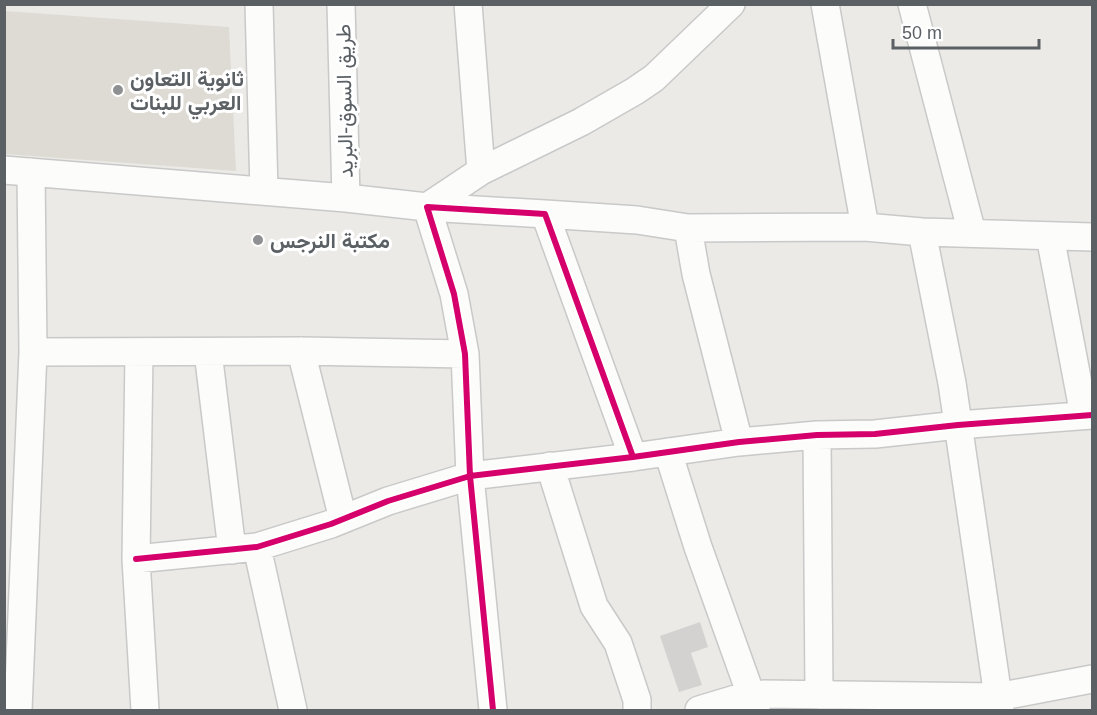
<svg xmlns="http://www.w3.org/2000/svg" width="1097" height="715" viewBox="0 0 1097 715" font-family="Arial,Vazirmatn,sans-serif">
  <rect width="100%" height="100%" fill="#eceae6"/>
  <path fill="#dedbd5" d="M5,11l224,16 7,144 -231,-17z"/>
  <path fill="#d4d2d0" d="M700,622l8,25 -17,6 11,32 -23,7 -19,-56z"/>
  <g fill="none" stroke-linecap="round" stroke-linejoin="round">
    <defs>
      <path id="minor" d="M259,4l5,187
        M341,4l5,194
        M468,4l13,167
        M825,4l40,223
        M912,4l60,229
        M4,170l342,28 81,9 54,-36 100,-49 54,-31 19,-13 77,-74
        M545,214l92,6 51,8 8,46 43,168
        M688,228l177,-1 57,5 170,5
        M922,232l30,151 48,327
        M1050,236l34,179
        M301,351l42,168
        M33,352l268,-1 164,3
        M208,352l24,198
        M139,353l-3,206 9,151
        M817,435l2,260
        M668,452l30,95 58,162
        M550,466l44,140 24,37 19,57v10
        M257,547l36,163
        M136,559l121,-12 74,-23 57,-23 82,-25 163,-19 106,-15 78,-7 58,-1 83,-9 134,-10
        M18,710l15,-358 -2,-180
        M493,710l-23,-234 -5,-122 -11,-60 -27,-87 118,7 88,243
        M699,710l53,-16 245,3 95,-18"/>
    </defs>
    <use href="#minor" stroke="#c8c9c8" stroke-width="30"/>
    <use href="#minor" stroke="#fcfcfb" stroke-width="27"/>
    <defs>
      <path id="cycleway" d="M136,559l121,-12 74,-23 57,-23 82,-25 163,-19 106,-15 78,-7 58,-1 83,-9 134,-10
        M493,710l-23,-234 -5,-122 -11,-60 -27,-87 118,7 88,243"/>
    </defs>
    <use href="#cycleway" stroke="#fff" stroke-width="10"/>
    <use href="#cycleway" stroke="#d6006c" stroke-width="6"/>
  </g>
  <g fill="#8e9092" stroke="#fff" stroke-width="2">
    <circle cx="118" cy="90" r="6"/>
    <circle cx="258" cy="240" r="6"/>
  </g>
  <g text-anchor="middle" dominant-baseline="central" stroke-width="6" stroke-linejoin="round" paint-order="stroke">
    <g font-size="21" font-weight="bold" fill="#5b6065" stroke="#fff" text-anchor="start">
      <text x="130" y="78">ثانوية التعاون<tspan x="130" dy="24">العربي للبنات</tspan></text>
      <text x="270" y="240">مكتبة النرجس</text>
    </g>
    <g font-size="21" fill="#5b6065" stroke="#fff">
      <text transform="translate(344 101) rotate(-91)">طريق السوق-البريد</text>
    </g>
  </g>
  <rect width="1097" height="715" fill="none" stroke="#5b6065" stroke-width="12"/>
  <path d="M893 39v9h146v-9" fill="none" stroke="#5b6065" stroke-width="3"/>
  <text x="902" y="39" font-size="18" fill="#5b6065" stroke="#ffffff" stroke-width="4.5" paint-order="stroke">50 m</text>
</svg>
